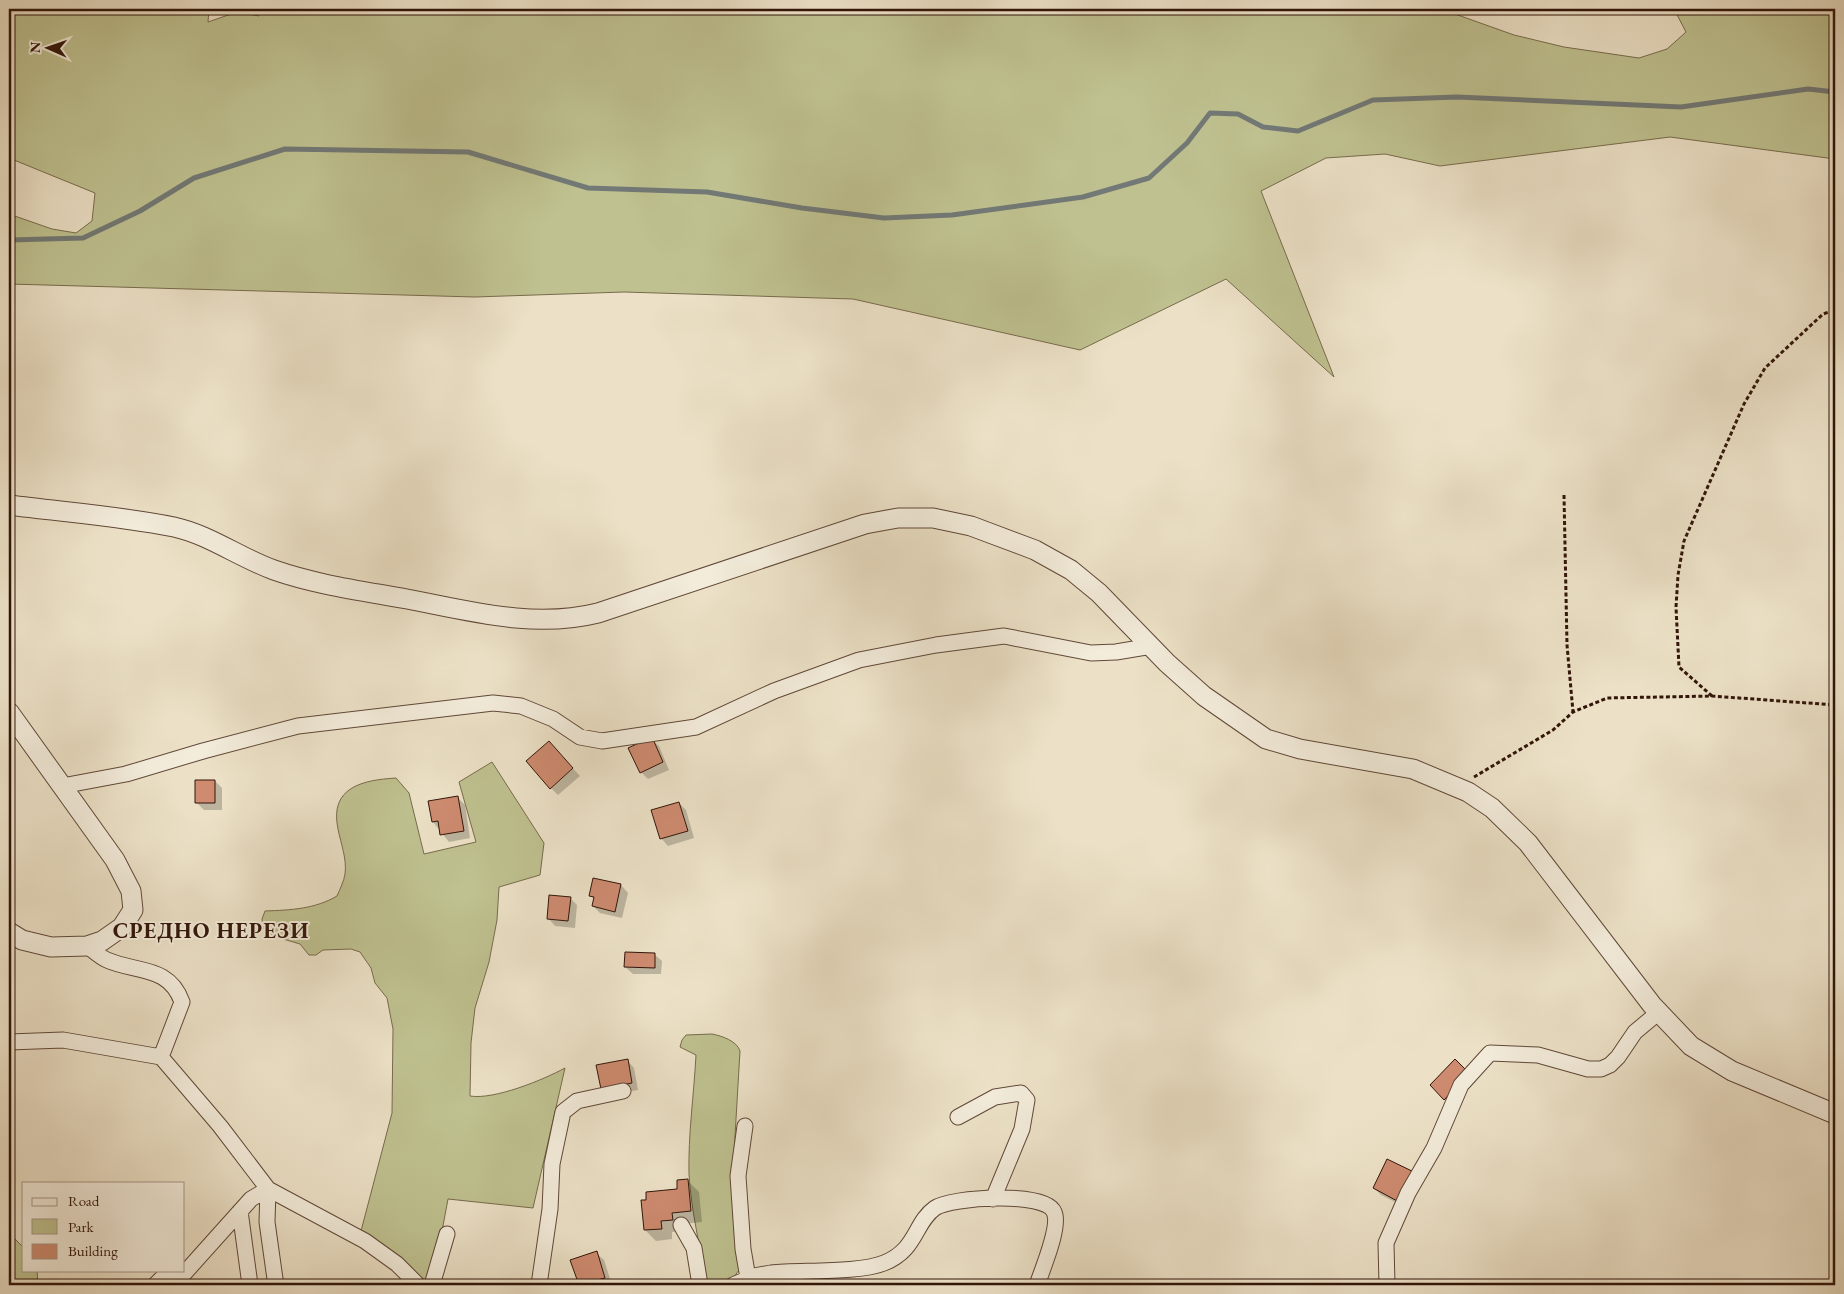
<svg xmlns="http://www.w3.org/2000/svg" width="1844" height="1294" viewBox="0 0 1844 1294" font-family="'EB Garamond',serif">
  <rect width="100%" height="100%" fill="#ece1c7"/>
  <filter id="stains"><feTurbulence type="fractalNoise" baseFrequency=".004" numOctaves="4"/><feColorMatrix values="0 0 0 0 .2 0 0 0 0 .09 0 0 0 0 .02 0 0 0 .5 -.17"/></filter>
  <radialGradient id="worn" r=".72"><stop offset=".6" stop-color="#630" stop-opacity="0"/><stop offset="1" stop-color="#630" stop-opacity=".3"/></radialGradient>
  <path fill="#bfc190" stroke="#786b4c" d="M9,9h200l-1,13 29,-10 22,4v-7h1182l73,26 50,12 75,11 28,-9 19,-17 -12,-23h161v150l-165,-22 -230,29 -55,-12 -59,4 -65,33 73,186 -108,-98 -146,71 -227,-51 -229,-7 -149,5 -466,-13v-70l43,15 24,4 16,-12 3,-28 -86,-35z
    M492,762l52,81 -4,32 -41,12 -2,33 -8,42 -14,46 -4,35 -1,53c24,4 73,-16 95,-28l-32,140 -85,-9 -8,43 -13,43c-21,-21 -40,-39 -66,-54l31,-118 1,-84 -6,-31 -12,-15 -4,-15 -11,-16 -9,-3 -28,1 -7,5h-7l-9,-11 -27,-8 -10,-8 -1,-9 3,-8c26,-1 50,-2 72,-15 3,-7 7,-15 8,-22 2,-15 -4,-30 -7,-45 -9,-42 25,-49 58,-51l13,15 15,61 52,-12 -17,-60z
    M712,1034c10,2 25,7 28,17l-6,102 7,114c-10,16 -16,18 -35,18 -5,-37 -15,-73 -17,-111 -1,-39 5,-80 7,-119l-16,-8 2,-7 4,-5z
    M11,1235l13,13v22h13l1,15h-29v-45z
    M781,1278l5,7h-41z"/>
  <path fill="#0003" d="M651,739l8,7 10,24 -21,9 -7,-7z
    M556,750l24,26 -22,19 -7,-7z
    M215,781l7,7v22h-18l-8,-8z
    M457,797l8,8 5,33 -21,4 -16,-20 -3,-20z
    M679,803l7,7 8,28 -26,8 -7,-8z
    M621,885l7,8 -6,25 -22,-5 -7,-7 1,-7 -4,-4z
    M570,898l7,7 -2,23 -20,-2 -7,-8z
    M654,954l8,7 -1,13h-28l-8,-7z
    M627,1060l7,8 4,22 -29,5z
    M1455,1061l21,20 -24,25 -20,-21z
    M688,1181l11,11 3,30 -19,2v7l-11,1v7l-16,2 -11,-11z
    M1422,1182l-13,27 -28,-14 -7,-7z
    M596,1253l8,7 8,25h-32l-8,-24z"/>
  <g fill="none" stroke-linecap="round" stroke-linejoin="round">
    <path stroke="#727976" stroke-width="5" d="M9,240l74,-2 57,-27 54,-33 91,-29 183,3 120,36 119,4 95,16 82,10 68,-3 131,-18 66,-19 38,-35 23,-30 28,1 25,13 35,4 75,-31 84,-3 224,10 127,-18 27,3"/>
  </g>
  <path fill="#ce8b70" stroke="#311509" d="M652,737l11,25 -23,11 -12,-25z
    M549,741l24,27 -23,21 -24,-28z
    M195,780h20v23h-20z
    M458,796l6,35 -24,4 -2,-14 -6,1 -4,-21z
    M679,802l9,29 -28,8 -9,-29z
    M593,878l28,6 -6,28 -23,-6 2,-9 -5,-1z
    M549,895l22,2 -3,24 -21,-2z
    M625,952l30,1v15l-31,-1z
    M628,1059l4,24 -31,6 -5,-24z
    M1455,1059l14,14 -25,27 -14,-15z
    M1387,1159l29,14 -15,30 -28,-15z
    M688,1179l3,32 -19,2 1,7 -12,1 1,8 -18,1 -3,-30h5v-8l31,-3v-9z
    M597,1251l8,27 -26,7 -9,-25z"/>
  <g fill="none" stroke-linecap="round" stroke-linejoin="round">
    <defs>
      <path id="minor" d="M62,786l64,-12 77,-23 95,-25 195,-23 28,3 32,13 27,18 22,4 94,-14 78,-36 85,-31 77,-15 68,-9 87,17 25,-1 36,-6
        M87,946c6,4 13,11 20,14 29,13 62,5 75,42l-21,55
        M9,1042l54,-2 98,17 59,69 48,63 97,52 32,23 21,21
        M958,1117l37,-20 26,-4 6,7 -5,29 -29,70
        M745,1126l-7,50 5,73 5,29
        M268,1189l-1,33 8,57
        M240,1211l10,74
        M681,1225l13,23 6,37
        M155,1285l8,-8 13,2 6,-3 69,-77 17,-10
        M432,1285l15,-51
        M539,1285l11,-76 2,-45 11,-52 14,-11 46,-10
        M733,1285l21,-9 17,-3c29,-3 89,0 113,-10 33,-13 30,-40 51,-55 16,-11 111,-17 119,4 7,14 -12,58 -17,73
        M1387,1285l-1,-42 22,-50 26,-45 27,-63 29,-32 48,2 50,14h13l9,-4 8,-8 17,-25 24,-20"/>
      <path id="tertiary" d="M9,505c54,7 111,11 165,22 36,8 66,31 100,43 43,15 89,21 133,29 63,12 127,30 191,14l267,-89 33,-6h35l38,8 64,24 36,20 28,23 68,70 37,33 62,43 34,10 113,20 55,23 24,16 36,35 124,162 39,41 41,25 103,43
        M9,712l106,148 16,31 2,19 -11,17 -20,14 -15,5 -36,1 -29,-7 -13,-8"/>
    </defs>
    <use href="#minor" stroke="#604838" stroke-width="17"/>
    <use href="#tertiary" stroke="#604838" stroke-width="21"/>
    <path stroke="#311509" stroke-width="3" stroke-dasharray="4 2.5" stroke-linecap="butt" d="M1564,495l3,150 6,67
      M1712,696l-33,-29 -3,-60 2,-32 6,-34 60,-137 21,-36 58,-54 12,-4
      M1474,777l79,-47 20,-18 34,-14 105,-2 123,9"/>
    <use href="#minor" stroke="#f3ecdb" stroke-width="15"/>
    <use href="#tertiary" stroke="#f3ecdb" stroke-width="19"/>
  </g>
  <g text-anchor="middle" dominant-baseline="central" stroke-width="4" stroke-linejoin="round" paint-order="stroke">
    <g font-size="22" font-weight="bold" letter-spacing="1" fill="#311509" stroke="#f3ecdb">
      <text x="211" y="930">СРЕДНО НЕРЕЗИ</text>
    </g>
  </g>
  <rect width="1844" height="1294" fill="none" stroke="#ece1c7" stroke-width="30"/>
  <rect x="10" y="10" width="1824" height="1274" fill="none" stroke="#311509" stroke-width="2.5"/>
  <rect x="15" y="15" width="1814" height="1264" fill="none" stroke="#311509"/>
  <rect x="22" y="1182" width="162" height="90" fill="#f3ecdb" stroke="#a59687"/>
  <rect x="32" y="1198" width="25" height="8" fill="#f3ecdb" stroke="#a59687"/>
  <text x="68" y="1206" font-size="15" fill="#311509">Road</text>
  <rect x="32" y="1219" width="25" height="15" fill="#bfc190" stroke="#a59687"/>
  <text x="68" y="1232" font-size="15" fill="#311509">Park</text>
  <rect x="32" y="1244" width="25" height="15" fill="#ce8b70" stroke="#a59687"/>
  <text x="68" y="1256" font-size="15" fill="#311509">Building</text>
  <g transform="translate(48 48) rotate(272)" stroke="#f3ecdb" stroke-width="4" paint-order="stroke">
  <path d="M0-4L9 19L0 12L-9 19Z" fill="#311509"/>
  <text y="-8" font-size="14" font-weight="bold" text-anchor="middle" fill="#311509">N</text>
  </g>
  <rect width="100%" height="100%" filter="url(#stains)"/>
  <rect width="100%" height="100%" fill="url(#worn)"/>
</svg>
